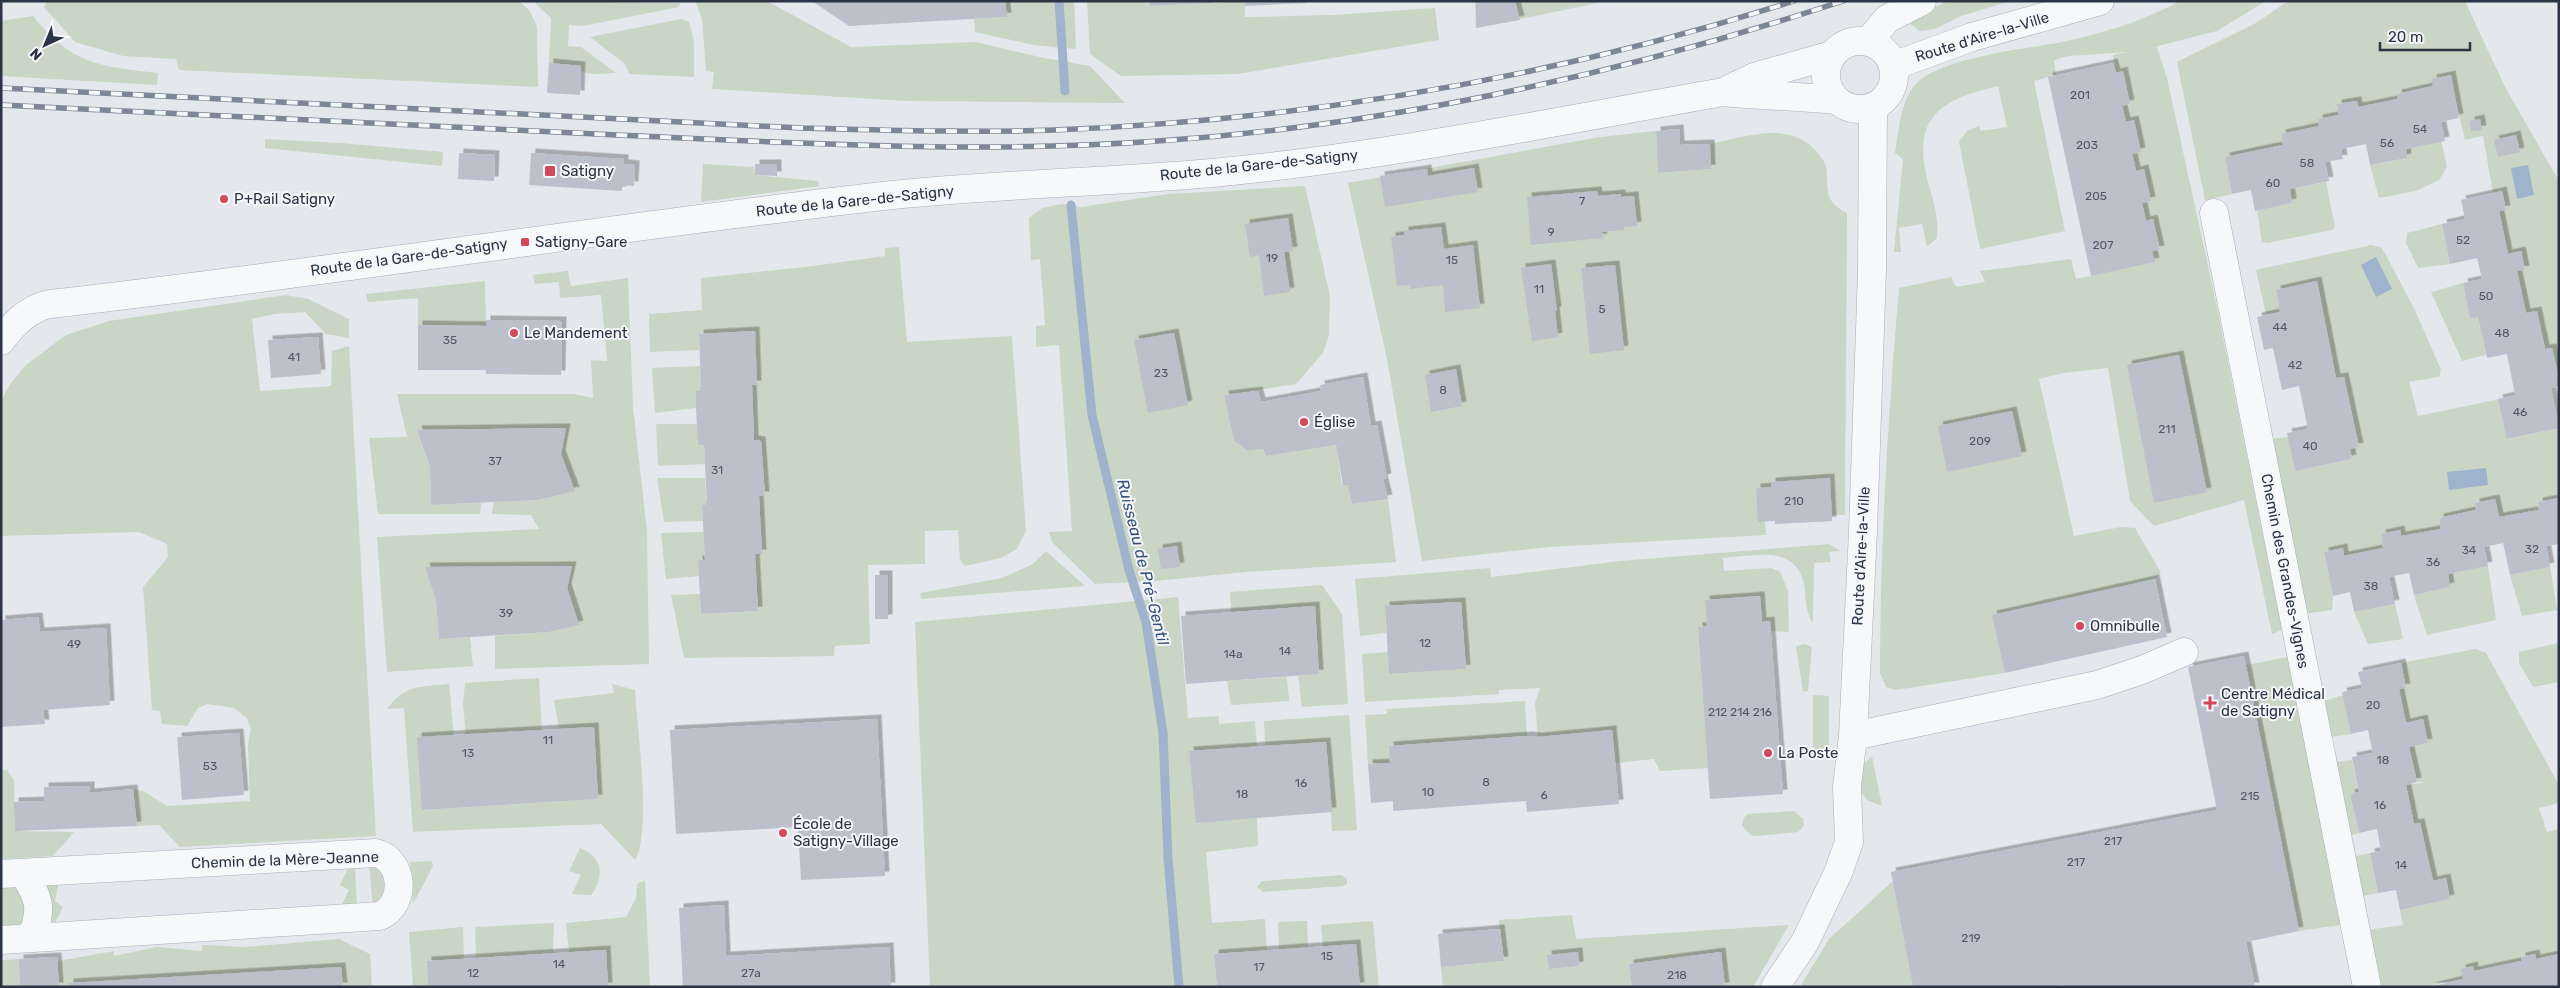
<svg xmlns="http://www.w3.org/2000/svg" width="2560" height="988" viewBox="0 0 2560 988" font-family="Rubik,sans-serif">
  <defs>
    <filter id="shadow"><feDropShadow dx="4.5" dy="-4.5" stdDeviation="0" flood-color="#0004"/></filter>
  </defs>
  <rect width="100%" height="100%" fill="#e4e7ec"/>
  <path fill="#c9d6c5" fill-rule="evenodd" d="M47,1h472l10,9 8,16 1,61 -359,-17 -3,-11 -53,-3 -48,-14 -31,-35z
    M533,1l147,2 -1,4 -96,19 -14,-1 -1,21 13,1 35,26c-12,0 -27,4 -35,-3v-4l-32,-3 2,-45z
    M695,1h72l84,46 125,-5 68,16 46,8 35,37 -219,-2 -194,-12 2,-17 -8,-1 -4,-52z
    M1005,1h69l2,48 -42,-4 -59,-13 -1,-13 32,-2z
    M1087,1h62l1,5 95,-5v16l88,-2 102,-7 4,32 -201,34 -117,2 -31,-22z
    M1475,1h133l-132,27z
    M1950,1h61l-50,15 -26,13 -16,2 -8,-7 1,-9z
    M2180,1h86l-49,30 -71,18 11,-2 10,31 48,220 67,332 -10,4 -28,-134 -90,26 -24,-25 -22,-133 -45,5 -24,6 35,157 47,-9 14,1 26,45 -6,6 -150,94 -109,17 -10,-3 -6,-14c0,-128 8,-257 19,-385l52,-11 5,10 29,-5 -5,-11 91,-12 5,20 78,-17 -2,-11 8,-2 -7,-30 -7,2 -4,-18 9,-2 -7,-31 -8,1 -4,-17 2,-34 -8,2 -4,-16 8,-2 -7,-32 -7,1 -3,-18 14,-3 -58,4 -15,4 2,15 -22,6 31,150 -85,18 -21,-107 8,-11 12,-5 2,5 26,-4 -9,-41c-52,12 -85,28 -72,88 5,22 14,41 11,64l-10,9 -5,-23 -23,4 2,24h-7l9,-93 -8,-6c4,-21 5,-51 20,-68 24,-28 111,-36 147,-43 42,-9 81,-21 118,-41z
    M2288,1h177l40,86 54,94v197l-7,-30 -7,1 -8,-38 -11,2 -9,-42 8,-2 -3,-18 -14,3 -9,-43 7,-2 -4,-18 -9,2 -10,-57 -18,4 -15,-64 -17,10 -36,8 1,5 -40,8 -2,-6 -19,3 2,11 -21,4 1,7 -38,8 2,11 -58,12 7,37 -27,6 -28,-138 79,-39z
    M33,16c40,49 65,50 125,57l-1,12 -156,-9v-55z
    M681,19l8,3 5,20v35l-65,-3 -4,-10 -35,-27z
    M1656,131l2,42 52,-4v-25c35,-7 79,-24 106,7 4,5 9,10 10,16 3,23 -3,34 21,46l-2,302h-13v6l-57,3v-3h-10l1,14 -217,12 -127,14 -35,-202 -39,-176 252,-46z
    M265,139l76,4 102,9 -1,14 -177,-18z
    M2441,141l6,26 -8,13 -23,11 -37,7 -9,-33 37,-7 -1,-9z
    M703,164l51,3 1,8 63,6 1,5 -118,16z
    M2326,182l9,45 -3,3 -65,13 -5,-1 -5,-32 35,-7 -2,-14z
    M1305,186l25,110 -1,39 -6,18 -27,31 -72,11 10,46 14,10 15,-2 3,7 70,-11 6,40h6l4,19 36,-5 8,63 -150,10 -91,9 -60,3 -43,-42 -3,-10 23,-1 -13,-186 -23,2v-21l9,-1 -5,-66 -9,1 -2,-42 13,-10 20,-4 19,3 87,-13z
    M2442,224l8,40 -32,4 -12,-25 1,-10z
    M2371,245l11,3 33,62 26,60 -2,7 -30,5 9,34 82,-17 8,40 51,-11v70l-21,4 1,8 -40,7 -4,-18 -20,4 1,7 -37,8 2,11 -40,7 -1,-6 -19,4 2,14 -39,8 -1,-8 -19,4 9,44 -1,14 -29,4 -34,-175 19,-2 7,34 57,-12 -2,-10 9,-3 -15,-69 -8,1 -19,-96 -41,8 4,22 -14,2 -10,-44z
    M899,247l8,95 105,-6 14,195 -9,18 -16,9 -36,8 -5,-6 -2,-30 -33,1v33l-57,1 2,79 -35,2 -1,10 -150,2 -13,-63 29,-1 1,20 57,-3 -3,-57h7l-3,-58 6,-1 -4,-54 -7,-1 -2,-55 2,-54 -55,3v16l-49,2 -1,-38 53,-4 -1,-32 112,-12 72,-10v-8z
    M568,271l3,15 57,-8 5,129 14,124 2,133 -154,5v-33l54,-4 30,-7 -12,-37 5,-22 -147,1 11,34 3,38 31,-2 3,29 -86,6 -10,-135 162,-8 -8,-14 -39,-1 2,-12 43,-2 24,-46 5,-26 -149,2 13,37 1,38 50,-2 -1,11h-102l-9,-76 38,-1 -10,-43h176l20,4 -2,-38 16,1 -6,-66 -41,3 -1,-16 -24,2 -2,-9z
    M485,281l1,45 -68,-1v-27l-50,4 -2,-8z
    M2463,283l7,36 8,-2 8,38 -24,6 -31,-69z
    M286,295l22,4 41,20v19l-23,-4 -21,-22 -30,2 -23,5 8,72 71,-5 1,-35 17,-5 27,490 -196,11 -21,-22 -22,1 -4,-37 12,3 22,14 83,-5 -2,-56 3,-16 -4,-11 -13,-10 -26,-4 -10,4 -11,18 -25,-2 -2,-13 -8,-1 -9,-123 25,-30 -1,-13 -28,-12 -138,4v-135l9,-17 16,-19 40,-30 43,-14z
    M700,366l1,25 -5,1v16l-41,5 -3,-45z
    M656,424h41l7,21 1,19 -47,2z
    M657,478h48l2,26 -5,1 1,16 -39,1z
    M704,532l1,28h-7l1,16 -33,3 -5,-46z
    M1829,544l11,7 -11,1 2,10 -17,1 -1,61c-7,-11 -7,-22 -8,-34 -6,-47 -48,-34 -82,-32l1,13 47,-3 9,4 8,19 1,41 -18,-1 -1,-10 -8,1 -2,-26 -55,4 2,26 -9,1 10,141 -48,3 -6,-12 -38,4 -4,-33 -74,7 -3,-34 5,-15 -41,2v4l-134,8 -3,-48 26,-2 1,22 77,-5 -5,-67 -76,4 1,27 -26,3 -5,-57 135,-11 1,9 129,-16z
    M1046,551l39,35 -164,13 -1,-6 82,-15 31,-14z
    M2488,566l8,54 -69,15 -13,-40 36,-8 -2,-13z
    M2550,567l7,43 -35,6 -12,-41z
    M1322,585l20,29 6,90 -46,3 -4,-31 21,-3 -4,-67 -84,6 -1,-20z
    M1178,597l10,121 31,-2v8l36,-3 2,26 -68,4 2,19 66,48 1,28 -52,6 6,71 53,-4 2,31 -53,4 3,33h-287l-15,-365z
    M2395,604l8,35 -35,5 -14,-32z
    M2559,643v39l-26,5 -14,-24v-11z
    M1804,644l8,3 -4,44 -5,1 -7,-46z
    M2475,649l11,4 73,132v18l-20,5 8,24 12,-3v125l-23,5 -1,-5 -14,3v4l-47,10 -1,-5 -11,3 1,10 -38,8h-47l-12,-57 37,-5 -3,-15 50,-11 -5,-21 -12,3 -13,-58 -6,1 -8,-39 20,-3h-9l-8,-35 19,-4 -5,-24 -17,4 -7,-34 7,-1 -5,-25z
    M2288,657l52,268 -41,6 -53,-266z
    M1287,677l2,24 -58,4 -4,-24z
    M539,678l3,53 -76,4 -3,-31 2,-21z
    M449,684l5,52 -31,74 175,-11 -4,-71 -35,1 -5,-29 60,-7 -2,-9 23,6c2,36 17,143 0,170l-34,-36 -188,8 -9,-124 -17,1c18,-25 34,-22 62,-25z
    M1813,695l16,1v60h-16z
    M2343,695l8,39 -20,3 -10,-35z
    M1525,701l2,35 -137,10v17l-22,1 -3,-49 22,-1v-5z
    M1349,715l8,115 -25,1 -6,-89 -61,4 -1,-25z
    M1872,756l10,50 -15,-6 -9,-12 3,-22z
    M2352,760l7,32 -9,2 9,39 -10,3 -15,-74z
    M1,770h6l7,10 1,51 59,1 -21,24 -52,3z
    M1794,811l9,8 1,7 -6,6 -41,4 -7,-1 -8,-10 1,-6 4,-5z
    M580,848c23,9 25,29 11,47l-19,-1 9,-19 -12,-4z
    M2370,853l8,40 -16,3 -10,-39z
    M432,861l1,5 -20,38 -3,-42z
    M369,863l17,10 1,23 -14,12z
    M350,864l5,1 2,44 -16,-2 8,-17 -9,-5z
    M1342,875l5,5v4l-4,2 -80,6 -6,-5 5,-6z
    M645,880l5,107h-42l-2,-37 -37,2 -3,-29 60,-6 10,-19 1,-14z
    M59,881l-4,20 8,6 -10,20 -9,-44z
    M1893,881l20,106h-113l29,-48z
    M1,885h13l7,5c7,22 10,38 -20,40z
    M1572,915l4,24 213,-14 -36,62h-28l-4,-35 -92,12 3,23h-189l-2,-20 63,-6 -5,-41zM1578,953l1,13 -30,3 -1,-13z
    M1307,921l1,28 -29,1 -1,-28z
    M1373,921l6,66h-19l-4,-43 -33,3 -2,-22z
    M554,923l-1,30 -77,5 -1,-31z
    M463,927l1,32 -37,2 1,26h-15l-4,-55z
    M339,939l31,15 2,33h-313l-1,-26 56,-10v5l43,-9 45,4v-6l43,2z
    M19,959l1,28h-19v-27z"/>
  <path fill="#9fb4cc" d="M2528,165l6,30 -17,4 -6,-31z
    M2376,257l16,32 -16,8 -15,-32z
    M2486,468l2,17 -39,5 -2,-18z"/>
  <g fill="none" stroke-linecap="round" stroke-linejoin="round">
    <path stroke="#9fb4cc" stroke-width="9" d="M1059,1l6,90
      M1071,205l21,210 37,155 17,52 17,111 5,125 11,129"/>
  </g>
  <path fill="#bbc0ca" filter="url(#shadow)" d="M812,1h193l2,16 -158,9z
    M1149,1h64v2l-63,3z
    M1245,1h62v2l-62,3z
    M1476,1h39l5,19 -44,8z
    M549,63l32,3 -1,29 -33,-2z
    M2113,63l3,10 7,-2 7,33 -8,2 4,16 8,-2 7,32 -9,2 2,7 2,10 8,-2 7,32 -9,2 4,18 7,-2 7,31 -8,1 3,11 -64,14 -43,-199z
    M2451,75l8,43 -18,4 4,19 -39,8 1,9 -37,7 -4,-21 -25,5 2,10 -18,3 4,19 -39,8 2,14 -37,8 -4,-21 -19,4 -7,-37 58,-12 -2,-11 38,-8 -1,-7 21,-4 -2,-11 20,-3 1,6 40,-8 -1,-5 36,-8 -1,-7z
    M2480,119l2,11 -11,1 -1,-10z
    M1679,129l1,16 30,-1 1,25 -53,4 -2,-42z
    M2516,135l4,17 -22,5 -4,-17z
    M459,153l36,2 -1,26 -36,-2z
    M531,153l93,6v5l11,1 -1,21 -12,-1v6l-93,-6z
    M755,164h22v12l-22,-1z
    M1474,168l4,24 -93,15 -5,-31 47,-7 1,7z
    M1597,191l1,5 23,-2v3l13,-1 3,30 -13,1v3l-22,2 1,6 -72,7 -4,-48z
    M2502,191l4,19 -7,1 9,43 13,-3 4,19 -8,1 9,42 11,-2 8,38 7,-1 7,30v8l-8,2 8,40 -52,11 -9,-40 17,-4 -8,-41 -20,4 -9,-41 -8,2 -7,-36 19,-4 -5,-21 -27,6 -8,-40 23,-5 -4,-19z
    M1288,218l5,33 -9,1 6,40 -26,4 -5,-41 -9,2 -5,-33z
    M1441,227l3,22 29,-4 7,63 -35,4 -2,-27 -33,4v-4l-13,1 -6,-49 13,-2v-4z
    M1551,264l6,47h-2l3,26 -26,4 -11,-73z
    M1615,265l9,85 -34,4 -9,-86z
    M2317,281l19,97 8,-1 15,70 -9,2 2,10 -57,12 -8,-38 21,-4 -9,-43 -17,4 -9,-42 -9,2 -7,-33 23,-5 -4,-22z
    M486,320l76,1 -1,54 -75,-1v-4h-68v-45l68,1z
    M755,331l2,54h-5l2,55 7,1 4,55h-6l3,58h-7l3,57 -57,3 -3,-54h7l-3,-55 5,-1 -3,-59h-6l-2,-37v-17h5l-2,-57z
    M1174,333l14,72 -40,8 -14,-73z
    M318,337l3,37 -50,4 -3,-38z
    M2179,355l28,137 -53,11 -27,-138z
    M1456,369l6,37 -31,6 -6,-37z
    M1363,377l8,49 6,-1 10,53 -4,1 5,20 -36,5 -4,-19h-5l-7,-40 -70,11 -3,-7 -15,2 -14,-10 -10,-46 34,-4 3,11 60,-11 -1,-6z
    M2012,411l10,45 -75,16 -9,-46z
    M566,428l-5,26 14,37 -38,9 -106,5 -1,-38 -13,-37z
    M1830,478l2,43 -57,3v-3l-17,1 -2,-34 15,-1v-5z
    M2559,498v46l-13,2 4,21 -40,8 -7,-32 -19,4 4,19 -40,8 2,13 -36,8 -5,-22 -20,4 6,27 -41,8 -4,-20 -17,4 -9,-44 19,-4 1,8 39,-8 -2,-14 19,-4 1,6 40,-7 -2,-11 37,-8 -1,-7 20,-4 4,18 40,-7 -1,-8z
    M1177,546l3,21 -19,2 -3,-20z
    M572,566l-5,22 12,37 -30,7 -110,7 -3,-38 -11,-34z
    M875,575h13v44h-13z
    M2155,579l12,58 -162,36 -13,-58z
    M1760,596l2,26 8,-1 13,173 -73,5 -12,-172 9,-1 -2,-26z
    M1461,602l5,67 -77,5 -4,-68z
    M1315,606l4,68 -133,10 -5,-68z
    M38,617l2,15 66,-4 4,77 -67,5 2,14 -44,3v-107z
    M2244,656l55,275 -53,11 9,45h-191v-2l-11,2h-140l-22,-115 326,-62 -29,-143z
    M2401,663l5,25 -7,1 7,34 17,-4 5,24 -19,4 8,35 -11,3 8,39 6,-1 13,58 13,-3 4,21 -50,11 -4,-20 -18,3 -8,-40 11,-2 -4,-22 -18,4 -9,-39 9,-2 -7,-35 21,-4 -5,-23 -17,4 -9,-42 20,-4 -4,-16z
    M877,719l8,157 -84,4 -3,-53 -122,7 -6,-104z
    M594,727l4,72 -176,11 -5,-73z
    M1612,730l7,74 -92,8 -1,-11 -133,10v-10l-22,2 -3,-39 22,-1 -1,-17 138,-10 11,1z
    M239,733l5,62 -62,5 -5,-63z
    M1326,742l6,70 -136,11 -7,-72z
    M90,786v7l43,-4 4,37 -122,5 -1,-29 30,-1v-14z
    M724,905l2,51 163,-9 2,40h-208l-4,-79z
    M1500,929l4,32 -63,6 -3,-33z
    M1356,944l4,43h-143l-3,-33z
    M606,950l2,37h-180l-1,-26z
    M1578,952l1,14 -30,3 -2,-14z
    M1721,952l4,35h-93l-3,-23z
    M2535,954l1,5 23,-5v33h-129l33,-8 -2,-10 12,-3 1,5 47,-10v-4z
    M57,957l2,30h-39l-1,-28z
    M341,967l2,20h-274v-4z"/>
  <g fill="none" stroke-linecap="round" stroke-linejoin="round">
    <defs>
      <path id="minor" d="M1868,42l19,-23 35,-18
        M2214,213l153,774
        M1853,736l244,-51 45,-15 42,-18
        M23,873c17,25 20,37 8,65
        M1,874l375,-21c28,7 31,51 4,63l-379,24
        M1775,987l30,-45 33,-69 11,-31 -2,-56 6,-50 10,-205 9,-260 1,-164"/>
      <path id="tertiary" d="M1826 75a34 34 0 1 1 68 0a34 34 0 1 1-68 0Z
        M1893,66l79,-29 128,-36
        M1725,91l29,-14 78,-22
        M1,341c12,-17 28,-33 49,-37 275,-31 549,-75 824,-107 112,-13 225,-14 338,-24 172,-16 341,-51 511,-81 38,4 75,4 113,8"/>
    </defs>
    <use href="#minor" stroke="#a9aeb7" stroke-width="29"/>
    <use href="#tertiary" stroke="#a9aeb7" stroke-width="29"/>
    <use href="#minor" stroke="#f7f8fa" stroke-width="28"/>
    <use href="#tertiary" stroke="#f7f8fa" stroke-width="28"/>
    <defs>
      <path id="rail" d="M1,88l800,40c85,2 169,5 253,2 251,-10 500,-52 740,-129
        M1,105c205,10 411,20 616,30 180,8 361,19 541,6 234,-16 463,-67 685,-140"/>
    </defs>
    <use href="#rail" stroke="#7d8696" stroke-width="5.5"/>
    <use href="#rail" stroke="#f4f6f9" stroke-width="4" stroke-dasharray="11" stroke-linecap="butt"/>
  </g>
  <g fill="#d1495b" stroke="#f4f6f9" stroke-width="2">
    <rect x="544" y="165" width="12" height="12" rx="2.5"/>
    <circle cx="224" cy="199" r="5"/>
    <rect x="520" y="237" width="10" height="10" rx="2.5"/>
    <circle cx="514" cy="333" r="5"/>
    <circle cx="1304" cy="422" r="5"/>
    <circle cx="2080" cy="626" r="5"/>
    <path d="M2207.5 695.5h5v5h5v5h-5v5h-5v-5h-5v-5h5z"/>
    <circle cx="1768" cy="753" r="5"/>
    <circle cx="783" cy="833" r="5"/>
  </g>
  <g text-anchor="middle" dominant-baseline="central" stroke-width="4" stroke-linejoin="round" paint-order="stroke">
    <g font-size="12" fill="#4f5766">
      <text x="2080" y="95">201</text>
      <text x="2420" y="129">54</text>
      <text x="2387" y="143">56</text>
      <text x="2087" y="145">203</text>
      <text x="2307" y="163">58</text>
      <text x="2273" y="183">60</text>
      <text x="2096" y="196">205</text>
      <text x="1582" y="201">7</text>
      <text x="1551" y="232">9</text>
      <text x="2463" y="240">52</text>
      <text x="2103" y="245">207</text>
      <text x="1272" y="258">19</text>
      <text x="1452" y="260">15</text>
      <text x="1539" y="289">11</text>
      <text x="2486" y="296">50</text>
      <text x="1602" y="309">5</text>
      <text x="2280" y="327">44</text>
      <text x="2502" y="333">48</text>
      <text x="450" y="340">35</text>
      <text x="294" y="357">41</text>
      <text x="2295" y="365">42</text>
      <text x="1161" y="373">23</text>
      <text x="1443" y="390">8</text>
      <text x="2520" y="412">46</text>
      <text x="2167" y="429">211</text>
      <text x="1980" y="441">209</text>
      <text x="2310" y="446">40</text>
      <text x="495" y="461">37</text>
      <text x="717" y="470">31</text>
      <text x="1794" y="501">210</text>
      <text x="2532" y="549">32</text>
      <text x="2469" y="550">34</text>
      <text x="2433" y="562">36</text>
      <text x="2371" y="586">38</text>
      <text x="506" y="613">39</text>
      <text x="1425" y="643">12</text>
      <text x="74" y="644">49</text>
      <text x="1285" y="651">14</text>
      <text x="1233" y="654">14a</text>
      <text x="2373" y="705">20</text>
      <text x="1740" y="712">212 214 216</text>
      <text x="548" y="740">11</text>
      <text x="468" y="753">13</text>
      <text x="2383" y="760">18</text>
      <text x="210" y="766">53</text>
      <text x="1486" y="782">8</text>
      <text x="1301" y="783">16</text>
      <text x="1428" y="792">10</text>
      <text x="1242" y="794">18</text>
      <text x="1544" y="795">6</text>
      <text x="2250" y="796">215</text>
      <text x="2380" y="805">16</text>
      <text x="2113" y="841">217</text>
      <text x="2076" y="862">217</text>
      <text x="2401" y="865">14</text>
      <text x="1971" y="938">219</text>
      <text x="1327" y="956">15</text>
      <text x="559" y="964">14</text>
      <text x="1259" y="967">17</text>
      <text x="473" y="973">12</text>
      <text x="751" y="973">27a</text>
      <text x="1677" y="975">218</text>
    </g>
    <g font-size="15" fill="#2b3445" stroke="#f4f6f9">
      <text transform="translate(1982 37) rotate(-17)">Route d'Aire-la-Ville</text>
      <text transform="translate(1259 165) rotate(-6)">Route de la Gare-de-Satigny</text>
      <text transform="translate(855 201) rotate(-6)">Route de la Gare-de-Satigny</text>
      <text transform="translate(409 257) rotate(-8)">Route de la Gare-de-Satigny</text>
      <text transform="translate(1861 556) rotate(-87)">Route d'Aire-la-Ville</text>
      <text transform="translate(2285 571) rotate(79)">Chemin des Grandes-Vignes</text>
      <text transform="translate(285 860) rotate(-2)">Chemin de la Mère-Jeanne</text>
    </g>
    <g font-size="15" fill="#2b3445" stroke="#f4f6f9" text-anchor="start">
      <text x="561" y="171">Satigny</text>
      <text x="234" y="199">P+Rail Satigny</text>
      <text x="535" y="242">Satigny-Gare</text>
      <text x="524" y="333">Le Mandement</text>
      <text x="1314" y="422">Église</text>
      <text x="2090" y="626">Omnibulle</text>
      <text x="2221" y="694">Centre Médical<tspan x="2221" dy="17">de Satigny</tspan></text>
      <text x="1778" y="753">La Poste</text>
      <text x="793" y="824">École de<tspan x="793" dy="17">Satigny-Village</tspan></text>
    </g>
    <g font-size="16" font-style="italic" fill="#34527a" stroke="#f4f6f9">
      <text transform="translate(1143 562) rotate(76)">Ruisseau de Pré-Gentil</text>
    </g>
  </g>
  <rect width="2560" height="988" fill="none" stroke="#2b3445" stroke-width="5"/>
  <g transform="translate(45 45) rotate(224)" stroke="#f4f6f9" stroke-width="4" paint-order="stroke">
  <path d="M0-4L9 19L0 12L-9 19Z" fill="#2b3445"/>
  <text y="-8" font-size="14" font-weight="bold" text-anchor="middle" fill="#2b3445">N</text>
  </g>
  <path d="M2380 42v8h90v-8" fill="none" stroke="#2b3445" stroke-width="2.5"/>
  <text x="2388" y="42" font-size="15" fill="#2b3445" stroke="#f4f6f9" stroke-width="4" paint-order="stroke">20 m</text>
</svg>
